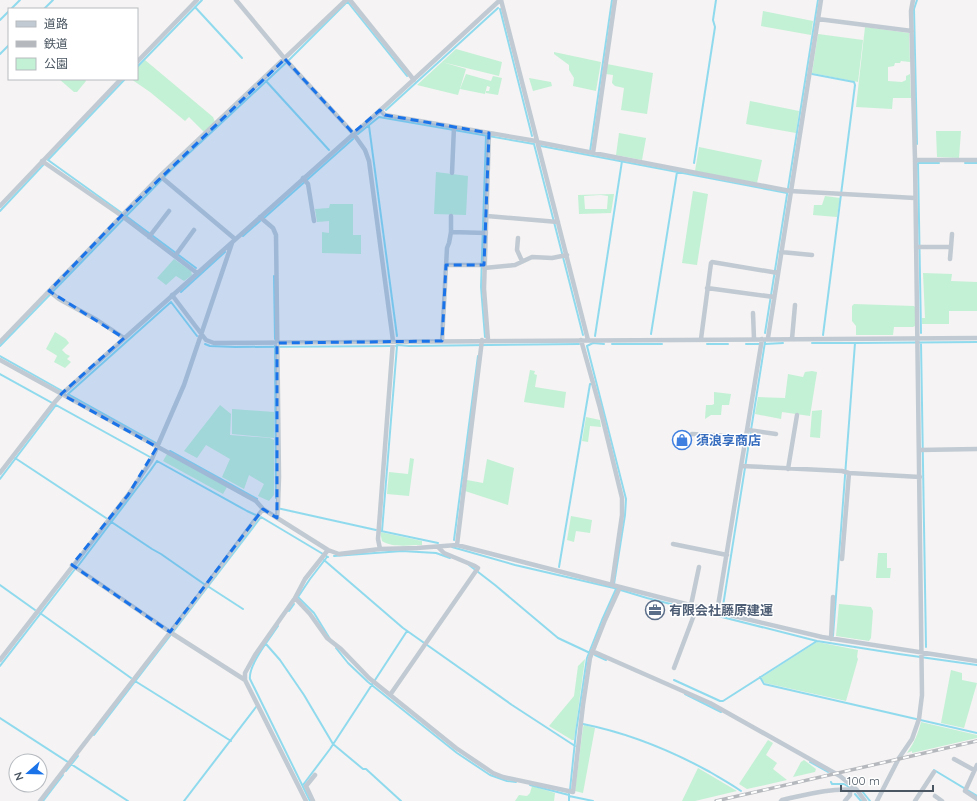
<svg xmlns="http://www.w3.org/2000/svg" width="977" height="801" viewBox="0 0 977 801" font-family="Quicksand,'Noto Sans JP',sans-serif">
  <rect width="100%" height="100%" fill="#f5f3f3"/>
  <path fill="#c3f1d5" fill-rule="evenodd" d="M763,11l50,10 -2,14 -50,-9z
    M865,27l44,6 1,29 -9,-1 -1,2h-5l-1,3 -6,1v14l14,1 4,-2v-4l4,-2 1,24h-18l-1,11 -36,-2z
    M818,34l45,6 -5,42 -46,-9z
    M456,49l46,13 -3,14 -57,-14z
    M554,52l47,10 -5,29 -23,-5 1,-8 -5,-8v-5l-15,-11z
    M145,60l68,57 2,5 -11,10 -15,-15 -4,4 -35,-29 -19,-13h6v-11z
    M442,62l24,7 -8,26 -41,-10z
    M607,64l46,9 -6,41 -26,-4 3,-22 -9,-2 -3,-3 1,-8 -7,-1z
    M466,74l25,7 2,-5 9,2 -4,17 -12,-2v-2h3l1,-4 -3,-1 -2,8 -25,-5z
    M529,78l22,4 1,4 -19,5z
    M59,79h26l1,2 -9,11h-3z
    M750,101l49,10 -3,22 -50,-9z
    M936,131h25l-2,27 -22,-1z
    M619,133l27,5 -4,22 -26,-5z
    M699,147l63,13 -5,23 -62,-12z
    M436,172l32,4 -2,39 -32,-1z
    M693,191l15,3 -11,71 -15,-2z
    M614,194l-3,19 -32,1 -1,-19zM601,195l7,1 -1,13h-22l-1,-13z
    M825,196l15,2 -3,19 -24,-2 1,-10h8z
    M330,204h23v31h8v19l-39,-1v-21l7,1v-12l-12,1 -2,-13 14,-1z
    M174,259l17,12 1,4 -8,6 -8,-5 -10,9 -9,-7z
    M923,273l29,1 -1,7 26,1v29h-28v13h-27v-6h3z
    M854,304l60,2 1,1v19l-2,1h-19l-1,8h-37v-9l-4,-5v-15z
    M55,332l11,7 3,4 -7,7 4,4 4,2 -3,3 4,3 -6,6 -11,-6 3,-6 -1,-1 -10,-6z
    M530,370l5,1 -1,3 3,1 -2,12 31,5 -2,16 -40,-6z
    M812,371l5,1 -7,44 -28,-4 -1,7 -26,-5 3,-17 27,1 3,-24 15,3 2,-5z
    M714,392l17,2 -2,11h-7l-1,10h-10l-6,4 1,-14h6l2,-1z
    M220,405l11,9 -1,21 40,3 4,2v55l-5,6 -11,-5 6,-12 -15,-9 -5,14 -22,-12 8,-18 -24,-14 -9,13 -13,-7z
    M232,409l42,3v26l-42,-4z
    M822,410l-2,28 -10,-1 2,-26z
    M586,417l14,3 1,7 -11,-1 -2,16 -6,-1z
    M167,454l60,33 -4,7 -60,-33z
    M410,458l4,1 -5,37 -22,-2 2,-22 19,2z
    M487,459l27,9 -6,37 -43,-14 2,-11 16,3z
    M571,516l21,4 -2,13 -14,-2 -2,11 -7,-2z
    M380,532l42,9v4c-12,0 -30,3 -40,-4z
    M878,553h9v15h4l-1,10h-14z
    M839,604l32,3 2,4 -2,27 -2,3 -33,-5z
    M817,642l41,8 -1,7 1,2 -12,42 -81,-18 -4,-5z
    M585,659l-11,81h-2l-23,-14 25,-30 4,-30z
    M951,670l11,3v7l15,3 -13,45 -23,-5z
    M921,722l56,13v3l-65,15v-2l-5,2c7,-10 11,-19 14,-31z
    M584,725l11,3 -12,65 -8,-2 8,-64z
    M768,740l5,3 -7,12 11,8 -4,6 14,11 -40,9 -8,-5z
    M804,760l12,9 -1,3 -22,5 8,-15z
    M698,768l39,23 -42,10h-13z
    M532,786l23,7 -1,8h-39l4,-6 8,1 3,-3z"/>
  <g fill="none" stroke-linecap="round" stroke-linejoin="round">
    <path stroke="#90daee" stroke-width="2" d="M917,0l-3,9 3,135
      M347,1l60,75
      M195,7l47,51
      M11,9l9,-9
      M44,9l9,-9
      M500,9l32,127
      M0,20l9,-9
      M0,54l9,-9
      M137,67l65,-67
      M812,74l42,8 1,3 -32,250
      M266,81l63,69
      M386,110l112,-102
      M379,117l155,27
      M369,126l28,210
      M358,134l21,-17
      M534,144l49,191
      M541,146l246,47
      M590,152l22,-152
      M48,160l78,56 70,52
      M48,160l77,-81
      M694,163l21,-136 -2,-7 3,-20
      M965,163h12
      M0,211l44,-47
      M264,218l89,-79
      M243,236l17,-15
      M274,276l1,63
      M181,292l44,-40
      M765,333l53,-333
      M921,333l-3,-170h21
      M651,334l26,-162
      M595,336l27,-175
      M485,337l-4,-50 5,-151
      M812,343h43l-22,293
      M855,343l122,-1
      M921,343l5,304
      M205,344l5,2 25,1 155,-1
      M604,344l-11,-1 -6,3 39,153 -1,16 -11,69
      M612,344h50
      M707,344h21
      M746,344h15
      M765,344l18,-1
      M0,346l172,-177 118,-110 59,-59
      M275,346l1,152
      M396,346l1,-1 12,1 170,-2
      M0,356l64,36
      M0,374l150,83
      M68,394l103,-92 26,34
      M68,394l88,49
      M170,451l87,48
      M15,458l91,60
      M157,461l90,50 11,5
      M0,479l56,-74
      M277,508l99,22
      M110,521l42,28 9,5 43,30
      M381,531l57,12
      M382,531l15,-185
      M454,540l24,-184
      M452,547l63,18 99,23 33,10 170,43 82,13 78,11
      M334,556l68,-5 34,2 14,5
      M324,560l79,68 109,77 63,41
      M469,565l26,20 63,53 32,15
      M78,566l72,-95 7,-10
      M559,567l31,-183h2
      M0,585l35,25
      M209,587l34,22
      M298,597l16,16 16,26
      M298,597l12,-18 17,-22
      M723,606l42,-264
      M289,611l5,-7
      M40,613l91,65
      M278,626c-8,12 -30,39 -28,53l60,122
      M266,644l14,16 24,35 29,49 30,25h3l35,32
      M336,648l12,15 20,19 89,71 33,22 17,6 9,1
      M595,655l11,5
      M0,666l75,-97
      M760,677l4,7 213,49
      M674,680l46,21h3l94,-60
      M135,681l96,60
      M685,694l36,18
      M0,718l128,83
      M583,724c45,9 87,26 127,48 10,6 21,12 31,19
      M94,735l167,-218 67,40
      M810,762l18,10
      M934,770l43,26
      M66,771l12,-15
      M831,782l1,2h12l5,3
      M303,785l27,-36 77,-118
      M530,785l39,10
      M570,790l6,-58 11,-74 15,-38 14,-31
      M861,791h1l8,10
      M855,794l6,7
      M569,796l24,5
      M43,801l20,-26
      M184,801l72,-94
      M569,801v-7"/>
    <path stroke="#c1cad2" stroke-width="4.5" d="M236,0l49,59 68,74 12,17 4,11 24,180 -15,198 2,10
      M350,0l64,80
      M501,0l87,340
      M818,19l94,12
      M137,62l60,-62
      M380,110l5,5 151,26
      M537,142l253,49 125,7
      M593,153l22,-153
      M915,160h62
      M42,161l80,55 75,57
      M452,173l2,-46
      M160,176l75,63
      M303,178l5,6 6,37
      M0,206l121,-127
      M487,216l71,6
      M260,217l13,11 3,7 3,242 -1,29 -1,12
      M451,232v-16
      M149,237l20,-26
      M518,238l-1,12 5,11
      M916,247h35l1,-13
      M781,252l31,3
      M175,256l19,-26
      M950,259l1,-12
      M446,265h38
      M484,268l31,-3 17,-8 20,1 15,-3
      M707,288l67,9
      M49,291l10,8 38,21 27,18
      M172,295l34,45 8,3 763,-5
      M753,313l1,26
      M768,338l53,-338
      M701,339l10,-76 1,-1 66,11
      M792,339l3,-34
      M488,340l-4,-51 5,-156
      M581,340l19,68 22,90v17l-10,69
      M442,341l5,-93 2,-5 2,-11 35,1
      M0,342l160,-166 186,-176
      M0,360l256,141 7,8 65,41 11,4 41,-5 37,-1 40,-3 260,67 105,25 155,24
      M748,430l28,4
      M692,434l55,3
      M919,450l58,-1
      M742,466l100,5 7,2 71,4
      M788,469l9,-54
      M0,473l54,-70 9,-10 322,-287 115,-106
      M673,544l54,11
      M457,545l25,-205
      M842,559l7,-86
      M72,565l101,69 72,46
      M295,598l15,16 17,24 14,11 28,29 87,70 37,25 10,4 70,15 10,-87 7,-47 15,-38 15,-33
      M691,605l8,-38
      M717,612l45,-273
      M831,639l2,-42
      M592,651l118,52 130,73 17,14
      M0,660l128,-165 23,-34 33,-76 48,-142
      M674,668l23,-61
      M390,695l88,-127 -3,-2 -31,-13 -6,-6
      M954,759l20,11
      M977,765l-12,26 12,8
      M935,796l7,5
      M40,801l162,-210 61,-82
      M306,801l-61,-121v-7l10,-18 40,-57 10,-19 23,-29
      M313,801l-7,-15 9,-11
      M781,801l1,-1c27,-6 46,-12 75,-10l8,11
      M845,801l5,-6v-5
      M877,801l22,-43 13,-19 7,-20 3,-24 -7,-535 -4,-149 2,-11
      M915,801l19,-29"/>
    <defs>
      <path id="rail" d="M716,801l261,-60"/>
    </defs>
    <use href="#rail" stroke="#b5b8bd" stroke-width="3.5"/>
    <use href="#rail" stroke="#fff" stroke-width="2" stroke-dasharray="6" stroke-linecap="butt"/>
  </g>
  <path fill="#1a73e8" fill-opacity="0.2" stroke="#1a73e8" stroke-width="3" stroke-dasharray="8 5" stroke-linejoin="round" d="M285,59l68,74 27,-23 5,5 104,18 -5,132h-38l-4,76 -165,2v175l-14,-9 -93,123 -98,-67 56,-70 29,-48 -96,-53 63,-56 -75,-47 74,-77z"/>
  <defs>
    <symbol id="shop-ring" viewBox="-11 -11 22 22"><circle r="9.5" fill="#fff" stroke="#3f7fe0" stroke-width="1.5"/><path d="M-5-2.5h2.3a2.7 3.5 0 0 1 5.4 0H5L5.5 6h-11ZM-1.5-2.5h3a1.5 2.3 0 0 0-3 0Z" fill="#3f7fe0"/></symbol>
    <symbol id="office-ring" viewBox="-11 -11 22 22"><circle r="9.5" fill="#fff" stroke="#5c6f8a" stroke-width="1.5"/><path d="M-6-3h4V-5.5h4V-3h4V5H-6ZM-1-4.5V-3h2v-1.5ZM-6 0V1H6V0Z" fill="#5c6f8a"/></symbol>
  </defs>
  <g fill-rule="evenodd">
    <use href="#shop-ring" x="671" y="429" width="22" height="22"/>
    <use href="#office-ring" x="644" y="599" width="22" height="22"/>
  </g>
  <g text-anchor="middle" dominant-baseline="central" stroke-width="3" stroke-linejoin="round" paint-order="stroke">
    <g font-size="13" font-weight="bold" fill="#366cbe" stroke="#fff" text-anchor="start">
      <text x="696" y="440">須浪享商店</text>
    </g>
    <g font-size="13" font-weight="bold" fill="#4e5e75" stroke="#fff" text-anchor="start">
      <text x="669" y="610">有限会社藤原建運</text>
    </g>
  </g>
  <rect x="8" y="8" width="130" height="72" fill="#ffffff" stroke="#b7bbc0"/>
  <rect x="16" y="21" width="20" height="6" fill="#c1cad2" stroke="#b7bbc0"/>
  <text x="44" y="28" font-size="12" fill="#4a5661">道路</text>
  <rect x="16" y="41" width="20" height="6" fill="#b5b8bd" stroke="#b7bbc0"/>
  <text x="44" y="48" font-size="12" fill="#4a5661">鉄道</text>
  <rect x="16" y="58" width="20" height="12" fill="#c3f1d5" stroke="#b7bbc0"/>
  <text x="44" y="68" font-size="12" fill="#4a5661">公園</text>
  <g transform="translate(28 773) rotate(250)"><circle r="19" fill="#ffffff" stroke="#b7bbc0"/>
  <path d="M0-3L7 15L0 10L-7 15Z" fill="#1a73e8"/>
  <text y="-6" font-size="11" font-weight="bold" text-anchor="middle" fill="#4a5661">N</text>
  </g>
  <path d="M841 785v6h92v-6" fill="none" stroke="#4a5661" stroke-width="2"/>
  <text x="847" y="785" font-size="12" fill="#4a5661" stroke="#ffffff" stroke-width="3" paint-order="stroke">100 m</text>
</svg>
